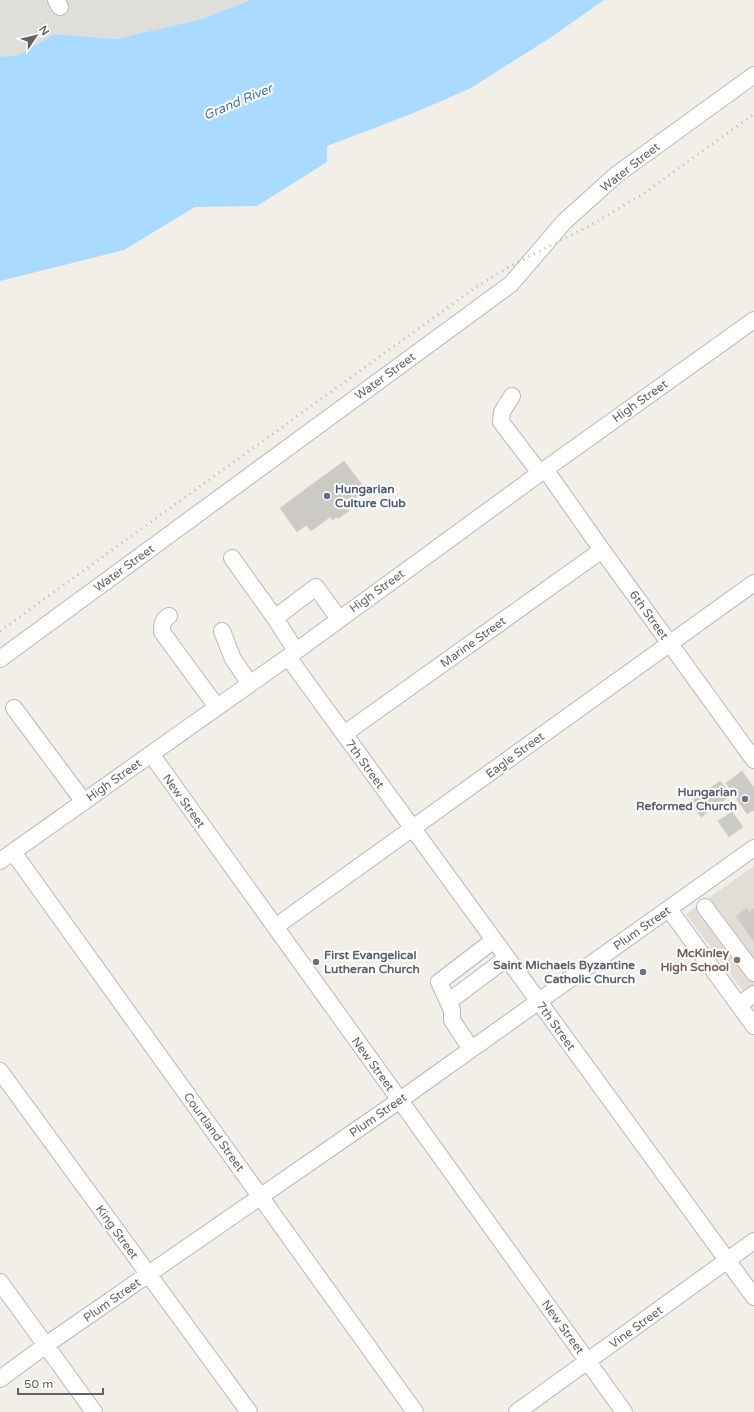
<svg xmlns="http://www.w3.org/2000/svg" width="754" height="1412" viewBox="0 0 754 1412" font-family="'Varela Round',sans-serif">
  <rect width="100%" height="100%" fill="#f1efe8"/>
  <path fill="#e0deda" d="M0,0h251l-49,19 -86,20 -62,-5 -35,21 -19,2z"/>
  <path fill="#e1ded6" d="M754,866v140l-68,-92z"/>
  <path fill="#aadaff" d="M251,0h353l-54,38 -79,50 -55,24 -89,34v16l-70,44 -62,1 -71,43 -124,31v-224l19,-2 35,-21 62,5 86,-20z"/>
  <path fill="#cccac5" stroke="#d6d1c6" d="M344,461l22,29 -17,12 2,2 -5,4 3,3 -11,8 -1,-2 -5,3 -2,-3 -19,14 -5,-6 -9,7 -17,-24z
    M742,771l12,17v24l-1,-2 -6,4 -21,-31z
    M720,781l11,14 -30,22 -11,-15z
    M732,812l11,15 -14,10 -11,-16z
    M747,908l2,4 5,-4v34l-18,-26z"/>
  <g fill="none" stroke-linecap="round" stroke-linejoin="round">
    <defs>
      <path id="minor" d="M56,0l4,7
        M512,396l-10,16 -1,10 39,51
        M545,469l57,81 152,210
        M232,558l43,60
        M169,616c-7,4 -7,8 -7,16l55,75
        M222,631l11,28 17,25
        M296,651l-21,-33 41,-31 23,32
        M288,657l466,640
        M0,659l511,-375 53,-62 52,-47 138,-100
        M14,708l70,94
        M344,734l258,-184
        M151,754l473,658
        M13,852l402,560
        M0,861l288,-204 252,-184 214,-153
        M705,907l49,66
        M669,909l85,117
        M275,927l479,-344
        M448,1002l59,-44
        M739,1005l15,-11
        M471,1049l-19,-29v-10l-13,-28 55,-42
        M0,1071l249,341
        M0,1282l94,130
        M0,1379l46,-34 354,-245 354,-252
        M517,1412l237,-171"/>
    </defs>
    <use href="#minor" stroke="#b5b8bc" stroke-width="18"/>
    <use href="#minor" stroke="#fff" stroke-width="16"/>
    <path stroke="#b6b7b8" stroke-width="3" stroke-dasharray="1 5" stroke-linecap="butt" d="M0,631l476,-344 29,-18 84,-43 54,-32 111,-80"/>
  </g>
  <circle fill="#5c6f8a" stroke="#fff" stroke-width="1.5" cx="327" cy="496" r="4"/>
  <g fill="#6b7280" stroke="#fff" stroke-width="1.5">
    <circle cx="745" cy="799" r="4"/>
    <circle cx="316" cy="962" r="4"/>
    <circle cx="643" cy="972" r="4"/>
  </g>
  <circle fill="#8d6e63" stroke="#fff" stroke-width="1.5" cx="737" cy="960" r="4"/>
  <g text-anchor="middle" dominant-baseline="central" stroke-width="4" stroke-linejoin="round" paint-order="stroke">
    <g font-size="12" fill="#5f6368" stroke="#fff">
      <text transform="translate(630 167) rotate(-38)">Water Street</text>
      <text transform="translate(385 376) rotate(-36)">Water Street</text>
      <text transform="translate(640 401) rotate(-35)">High Street</text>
      <text transform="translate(124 568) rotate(-36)">Water Street</text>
      <text transform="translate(377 591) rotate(-36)">High Street</text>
      <text transform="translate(649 615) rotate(54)">6th Street</text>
      <text transform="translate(473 642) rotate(-36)">Marine Street</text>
      <text transform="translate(515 755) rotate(-36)">Eagle Street</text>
      <text transform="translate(365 764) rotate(54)">7th Street</text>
      <text transform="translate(114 780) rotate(-35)">High Street</text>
      <text transform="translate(184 801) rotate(54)">New Street</text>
      <text transform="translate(642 928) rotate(-35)">Plum Street</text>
      <text transform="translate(556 1026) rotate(54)">7th Street</text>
      <text transform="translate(373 1064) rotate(54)">New Street</text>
      <text transform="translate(378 1115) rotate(-35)">Plum Street</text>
      <text transform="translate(214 1132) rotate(54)">Courtland Street</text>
      <text transform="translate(117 1232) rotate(54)">King Street</text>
      <text transform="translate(112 1300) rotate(-35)">Plum Street</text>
      <text transform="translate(563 1327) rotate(54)">New Street</text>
      <text transform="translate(636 1327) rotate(-36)">Vine Street</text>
    </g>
    <g font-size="12" font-weight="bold" fill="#4e5e75" stroke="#fff" text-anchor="start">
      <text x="335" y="489">Hungarian<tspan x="335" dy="14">Culture Club</tspan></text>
    </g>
    <g font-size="12" font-weight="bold" fill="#5b616d" stroke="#fff" text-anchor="end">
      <text x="737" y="792">Hungarian<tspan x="737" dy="14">Reformed Church</tspan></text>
      <text x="324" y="955" text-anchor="start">First Evangelical<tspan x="324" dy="14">Lutheran Church</tspan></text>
      <text x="635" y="965">Saint Michaels Byzantine<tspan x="635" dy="14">Catholic Church</tspan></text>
    </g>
    <g font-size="12" font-weight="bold" fill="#785e54" stroke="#fff" text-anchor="end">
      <text x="729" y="953">McKinley<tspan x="729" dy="14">High School</tspan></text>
    </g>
    <g font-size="13" font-style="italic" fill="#4174aa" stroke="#fff">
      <text transform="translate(238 102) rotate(-23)">Grand River</text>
    </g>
  </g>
  <g transform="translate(36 36) rotate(55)" stroke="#ffffff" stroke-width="3" paint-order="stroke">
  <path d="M0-3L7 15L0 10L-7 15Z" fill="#5f6368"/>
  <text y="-6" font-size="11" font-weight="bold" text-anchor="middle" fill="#5f6368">N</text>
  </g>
  <path d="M18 1388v6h85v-6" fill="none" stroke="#5f6368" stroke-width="2"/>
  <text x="24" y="1388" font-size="12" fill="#5f6368" stroke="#ffffff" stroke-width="3" paint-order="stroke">50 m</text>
</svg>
